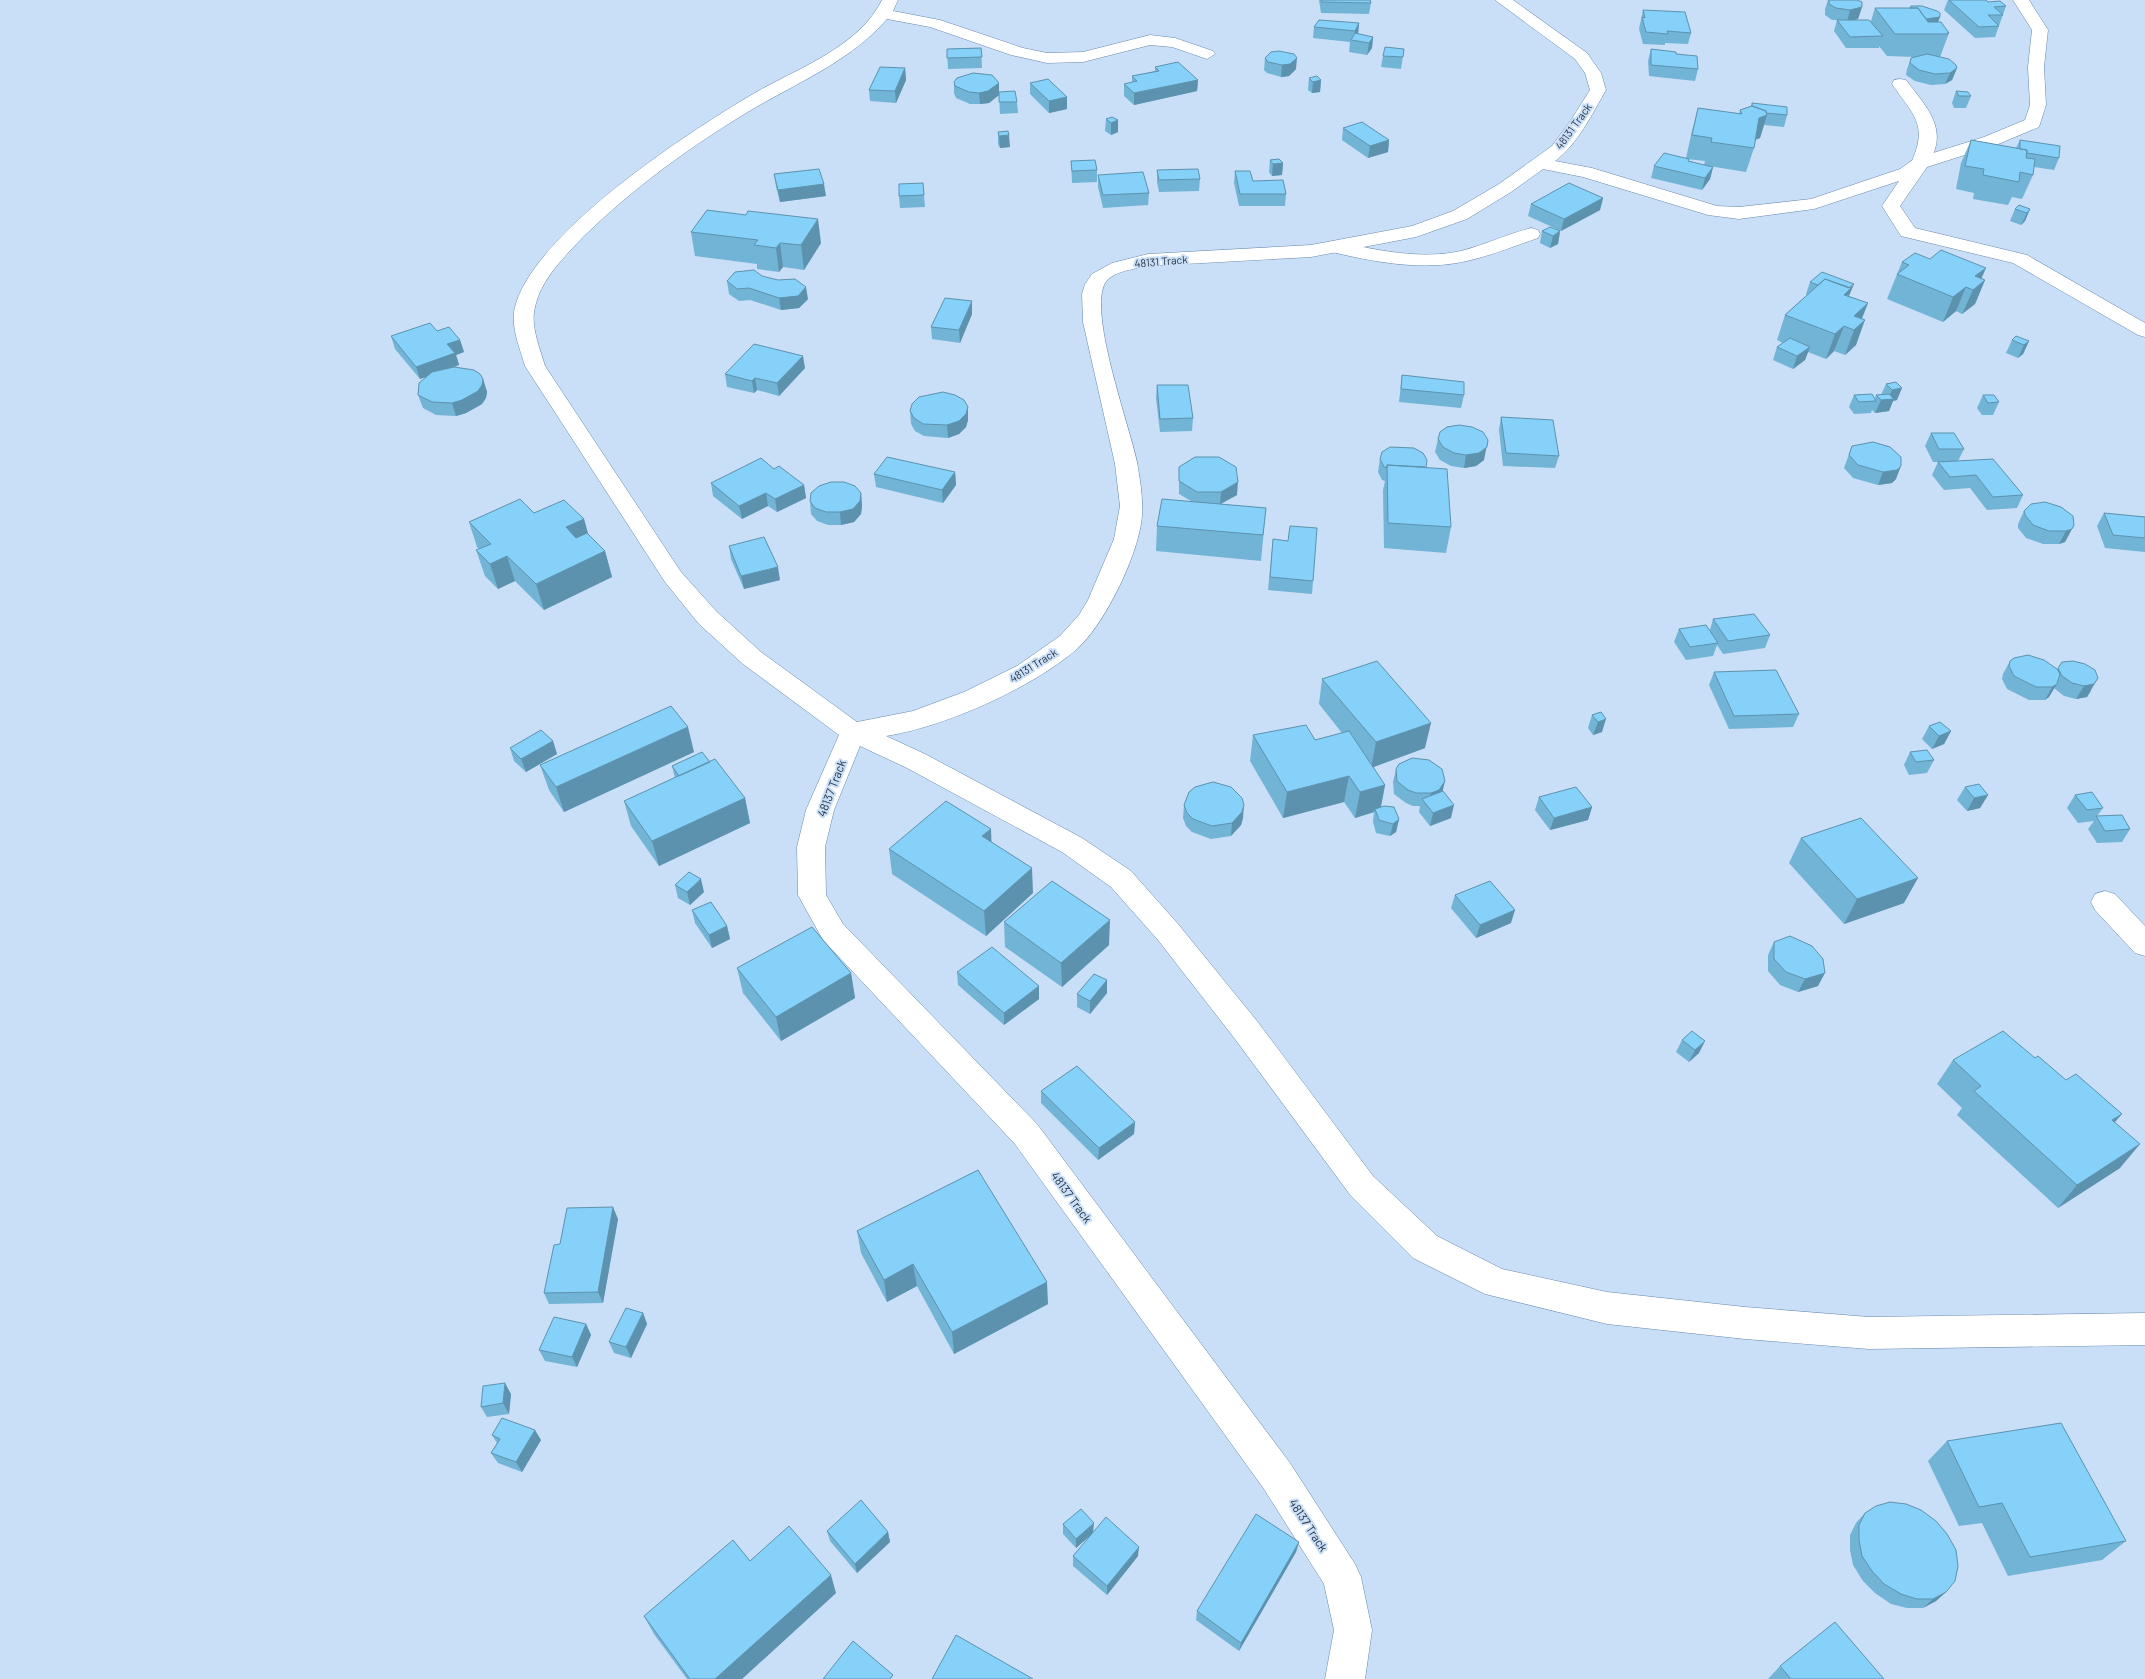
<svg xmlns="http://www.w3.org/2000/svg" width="2145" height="1679" viewBox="0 0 2145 1679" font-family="Barlow,sans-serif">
  <rect width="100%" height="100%" fill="#c9def7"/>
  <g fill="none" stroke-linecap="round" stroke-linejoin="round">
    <defs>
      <path id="lane" d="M1900,79l6,1c22,29 45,51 20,87h-12l-3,-4c18,-39 2,-48 -19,-79l2,-4z
        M1531,228l7,2 2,4 -2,4c-27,9 -53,20 -81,25 -42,7 -88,-2 -129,-12l-2,-4 2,-4 7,-2c41,9 85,19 126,10 24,-6 46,-17 70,-23z"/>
      <path id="street" d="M882,0h16l-5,11 47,9 83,28 24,5 36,-1 67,-17 25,3 38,13 2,3 -8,5 -35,-12 -22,-2 -67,17 -36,1 -36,-8 -81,-28 -43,-8c-37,43 -93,65 -141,94 -58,35 -114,76 -162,123 -19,20 -43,43 -49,71 -5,19 5,41 10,59l136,206 36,40 44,40 96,70 56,-11 51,-19 53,-26 43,-30 19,-21 9,-15 26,-61 6,-33 -5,-42 -32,-142 -1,-28 3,-10 7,-10 20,-11 36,-9 163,-9 101,-19 41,-15 46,-27 53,-38 19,-26 19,-30 -5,-17 -10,-14 -80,-59h18l74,53 14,20 5,17c-14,24 -28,54 -51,71l37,7 125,38 22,1 72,-8 89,-30 14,-10 70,-22 41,-17 5,-15 -2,-38 4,-37 -19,-30h16l19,30 -4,37 2,38 -7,22 -43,18 -69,22 -27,39 15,22 112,27 118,68v14l-7,-2 -125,-72 -112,-27 -19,-30 17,-25 -85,28 -75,10 -31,-4 -125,-38 -40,-8 -32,23 -44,27 -51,18 -105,20 -163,9c-13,3 -38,5 -44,19 -14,33 25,139 33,177 3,17 6,35 5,53 -2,37 -37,109 -65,134 -45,39 -133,78 -191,87l39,18 157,84 49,33 47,53 79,97 116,155 64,60 65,33 105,23 138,15 124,10 276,-4v32l-276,4 -124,-10 -138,-15 -122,-30 -72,-36 -62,-62 -116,-157 -77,-99 -47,-53 -49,-35 -155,-84 -47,-22 -26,64 -9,37 1,48 17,29 194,200 253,339 65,101 6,13 11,53 -7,49h-40l9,-49 -10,-46 -60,-95 -249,-345 -192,-204 -25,-45 -1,-48 9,-37 33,-75 -96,-71 -44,-40 -34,-42 -140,-216c-5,-18 -15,-40 -10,-59 19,-75 179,-179 245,-217 42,-23 100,-45 122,-90z
        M2105,891l10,3 30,32v30l-10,-3 -40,-43 -4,-8 4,-8z"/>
    </defs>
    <use href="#lane" stroke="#6888ad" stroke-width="1"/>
    <use href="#street" stroke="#6888ad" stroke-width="1"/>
    <use href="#lane" fill="#fff" fill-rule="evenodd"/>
    <use href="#street" fill="#fff" fill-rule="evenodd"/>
  </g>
  <path fill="#72b4d6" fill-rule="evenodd" d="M1319,0h51l1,3 -2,11 -48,-1z
    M1828,0h29l5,7 -4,12 -5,1 18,1 4,-13 63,14 11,11 -9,24 17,11 -5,12 -7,4 -14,1 -16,-4 -9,-6 1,-6 4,-11 4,-1 -28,-1 -8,-10v2h-33l-12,-17 3,-11h-5l-7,-5v-6z
    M1948,0h38l2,2 18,4 -11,31 -20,1 -31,-28z
    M1643,10l48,23 -3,11 -23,-1v2l-22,-1 -4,-15z
    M1359,23l-1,11 15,3 -1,11 -5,7 -18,-3 1,-10 -37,-4 1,-11z
    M981,48l1,20 -34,1 -1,-20z
    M1404,49l-3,20 -20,-2 2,-11z
    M1651,49l25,5 22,15 -3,12 -46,-5 -1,-15z
    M1265,58l31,11 -7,7 -8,1 -14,-4 -3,-3z
    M1155,67l43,13 -1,11 -63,14 -10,-9v-12l8,-1v-7l23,-5z
    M905,68l1,12 -10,23 -26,-2 -1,-11z
    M1309,78l12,2 -1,12 -8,1 -4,-3z
    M954,82l45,10 18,10 1,11 -18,1 -1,-19 -10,8 -9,1h-10l-14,-6 -2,-5z
    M1030,83l37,14v12l-18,4 -19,-19z
    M1956,91l15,5 -5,12h-12l-2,-5z
    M1752,103l35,12 -3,12 -20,-2 -4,13 -5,2 -1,8 -8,24 -37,-6 4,1 -3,12 -8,11 -51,-12 3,-12 32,-8 6,-27 6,-23 41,6 1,-4 11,-4zM1687,159l18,2 -1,4 -15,-4z
    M1106,119l12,1v12l-7,3 -6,-4z
    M1343,128l46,12 -1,12 -20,6 -26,-18z
    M998,132l12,15 -10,1 -2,-4z
    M1971,140l45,8 4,-8 39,18 -5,12 -20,-3 -1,8 -11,24 -10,-2 -4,8 -35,-6 1,-6 -18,-4 5,-26z
    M1270,160l13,3 -1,12 -10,1 -3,-4z
    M1071,161l26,9v12l-25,1z
    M1157,170l43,9 -1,12 -40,1 -2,-10z
    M1235,171l18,10 33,13 -1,12h-46l-5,-23z
    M774,174l52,22 -46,6 -4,-15z
    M1098,175l51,18 -1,12 -45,3 -5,-21z
    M923,183l2,24 -25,1 -1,-12z
    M1603,198l-3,12 -39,21 -33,-15 3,-12z
    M2015,209h15l-5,12 -4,4 -11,-4z
    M1542,231h18l-2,13 -8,4 -10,-5z
    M691,232l130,11 -17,27 -21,-3 -4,5 -22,-3v-5l-62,-8z
    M1902,262l80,17 3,1 -10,24 -13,10 -6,-3 -13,11 -56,-23z
    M762,276l46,23 -9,9 -18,2 -31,-10 -11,1 -10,-7 -2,-13z
    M1810,282l58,21 -6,16 -6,26 -11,10 -11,-4 -8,8 -18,-7 -3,8 -12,9 -20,-9 4,-13 6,-4 -6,-3 8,-25 22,-20 -1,-1z
    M972,314l-12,29 -28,-4 -1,-12z
    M391,336l69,4 4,12 -8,3 3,10 -5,2 29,12 4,13 -1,6 -4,6 -16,9 -10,3 -20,-1 -13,-7 -5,-13 8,-18 -6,2 -25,-30z
    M2012,340l17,1 -6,13 -5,4 -12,-5z
    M805,368l-26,28 -22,-6 -3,3 -27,-6 -2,-13z
    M1402,375l62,20 -3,13 -62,-6z
    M1896,382l1,18 -4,1 -4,10 -14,2 -3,-3 -1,3 -17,1 -5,-7 5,-12 21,3 1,-3h5l5,-11z
    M1157,385l36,33 -1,13 -32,1 -4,-34z
    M1983,395l16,7 -6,13h-11l-5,-7z
    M968,407v13l-2,7 -7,7 -11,4 -24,-2 -9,-5 -4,-7 -1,-13z
    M1501,417l58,39 -4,12 -52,-2 -4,-36z
    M1931,433l33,16 -6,12 65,34 -6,13 -30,2 -17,-22 -26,2 -12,-15 6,-13h7h-12l-8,-16z
    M1438,439l46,21 -8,6 -12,2 -13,-2 -11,-6 -5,-8z
    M1852,446l44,33 -4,4 -14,2 -25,-7 -9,-10z
    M1380,459l46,8 25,60 -5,26 -62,-5 -1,-58 2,-9 -3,-1 -4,-8z
    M1179,467l58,28 -16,9 45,4 -5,53 -105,-10 1,-25 34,-25 -12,-7z
    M774,469l30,16 2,13 -29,14 -9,-6 -26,13 -29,-23 -2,-13z
    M955,472l1,13 -13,18 -67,-16 -2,-13z
    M861,493l1,13 -1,8 -7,8 -13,3h-13l-11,-4 -6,-7 -1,-13z
    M2024,511l50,14 -9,17 -6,2h-16l-17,-6 -8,-10v-4z
    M534,513l50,6 4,15 17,17 7,26 -68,33 -29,-29 -17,8 -13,-13 -9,-26 3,-1 -2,-2 -8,-25z
    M2104,513l41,4v35l-40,-4 -8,-22z
    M1273,539l40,42 -1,13 -44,-4z
    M729,546l51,34 -36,9 -13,-30z
    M1713,619l57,16 -5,13 -42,6 -6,-9 -4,11 -27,4 -12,-18 5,-13 31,1z
    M2010,661l47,9 5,-8 29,29 -4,6 -11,2 -12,-3 -10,-8 -5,9 -4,3h-16l-22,-11 -5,-10 1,-5z
    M1714,672l85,42 -6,13 -64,2 -20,-44z
    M1322,679l103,69 -52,19 12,18 -4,22 18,12 -3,13 -6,4 -14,-3 -3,-11 1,-10 -19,6 -11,-16 -61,16 -33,-57 3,-26 62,5 27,-7 -23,-29z
    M1601,712l1,20 -9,3 -5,-7 4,-13z
    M1929,726l22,5 -7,13 -12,5 -10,-10z
    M553,741l4,13 -31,18 -12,-11 -4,-13z
    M694,752l-130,60 -15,-22 -9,-25z
    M1910,752l24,8 -7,13 -18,2 -5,-10z
    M710,762l35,36 5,25 -91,43 -28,-40 -7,-25 51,-23 -3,-12z
    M1396,769l46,22 9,27 -21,8 -11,-14 1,-6h-7l-7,-3 -12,-9 -1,-12z
    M1965,787l23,8 -8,13 -13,3 -10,-11z
    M2075,795l28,13 -6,8 33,13 -8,13 -25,1 -9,-14 6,-8 -16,2 -11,-15z
    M1539,797l53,10 -4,13 -38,10 -15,-20z
    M1184,805l59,13 -2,7 -10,11 -20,3 -19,-7 -6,-6 -3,-8z
    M1801,838l103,65 -60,21 -55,-61z
    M991,842l42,51 -47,43 -94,-62 -3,-25z
    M675,885l29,7 -14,13 -12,-7z
    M1455,895l56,28 -35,15 -25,-30z
    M692,910l35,16 3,13 -18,9 -17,-25z
    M1004,922l105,23 -47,42 -57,-40z
    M1774,942l44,44 -20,6 -18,-7 -12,-14v-16z
    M737,968l114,5 4,25 -74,43 -38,-48z
    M957,972l82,14v13l-35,26 -46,-40z
    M1107,980v13l-17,21 -13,-7v-13z
    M1692,1031l7,22 -10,9 -13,-10 6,-12z
    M2035,1058l80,64 5,46 -62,40 -101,-93 5,-7 -25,-24 16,-24z
    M1041,1091l94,31 -1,12 -36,26 -57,-57z
    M618,1219l-15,84 -54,1 -5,-11 16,-49z
    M857,1231l191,73 -94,50 -37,-68 -30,16 -26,-49z
    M643,1313l4,11 -16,34 -17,-5 -5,-11z
    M586,1324l5,11 -14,32 -32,-6 -6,-11z
    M511,1394l-2,20 -22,3 -6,-10z
    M492,1435l49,5 -19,32 -24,-9 -7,-10 6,-10z
    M1947,1441l179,100 -24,19 -94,16 -26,-53 -23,3 -31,-65z
    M1865,1513l81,79 -10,9 -13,7h-16l-16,-4 -16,-11 -12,-12 -10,-16 -3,-15v-15l6,-12z
    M1063,1524l30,8 45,24 -31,39 -34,-29v-10l18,-21 -15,13 -13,-14z
    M827,1531l61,1 2,10 -33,31 -27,-32z
    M1299,1542l-3,10 -57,99 -43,-31 1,-9z
    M750,1561l86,32 -94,86h-55l-33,-45 -10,-18z
    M1780,1666l104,13h-116z"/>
  <path fill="#5d92ae" d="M1862,7l-4,12 -11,3 3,-12z
    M1940,17l-4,11 -14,-9z
    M1359,23l-1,12 -4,7 1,-11z
    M1373,37l-1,11 -5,7 2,-12z
    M1297,58l-1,11 -7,7 -8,1 1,-12z
    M905,68l1,12 -10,23 -1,-12z
    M1957,68l-5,12 -7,4 5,-11z
    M1198,80l-1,11 -63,14v-12z
    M1321,80l-1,12 -8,1 1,-11z
    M999,83v12l-10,8 -9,1 -1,-11z
    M1067,97v12l-18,4v-12z
    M1767,115l-7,23 -8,3 7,-23z
    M1118,120v12l-7,3v-12z
    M1009,135l1,12 -10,1 -1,-12z
    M1389,140l-1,12 -20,6 2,-12z
    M1283,163l-1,12 -10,1 1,-12z
    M1713,167l-3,12 -8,11 3,-12z
    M824,184l2,12 -46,6 -2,-12z
    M1603,198l-3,12 -39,21 3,-12z
    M2030,209l-5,12 -4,4 6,-12z
    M818,219l3,24 -17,27 -3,-25z
    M1560,231l-2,13 -8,4 3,-12z
    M780,243l3,24 -4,5 -3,-24z
    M1986,268l-7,16 6,-4 -10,24 -13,10 11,-24 2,-14z
    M1854,284l-5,12 -7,-2z
    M806,287l2,12 -9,9 -18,2 -2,-12z
    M1966,287l-10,24 -13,11 10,-25z
    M972,301v13l-12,29 -1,-13z
    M1868,303l-9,22 6,-5 -9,25 -11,10 9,-25v-14z
    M1844,326l-10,25 -8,8 9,-25z
    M460,340l4,12 -8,3 3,10 -39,14 -4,-12 31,-23z
    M2029,341l-6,13 -5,4 6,-13z
    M1810,347l-5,13 -12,9 4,-13z
    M803,356l2,12 -26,28 -2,-13z
    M755,378l2,12 -3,3 -2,-12z
    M483,379l4,13 -1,6 -4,6 -16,9 -10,3 -4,-13z
    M1902,388l-5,12 -4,1 -4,10 -14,2 6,-13 7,-1 4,-9z
    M968,407v13l-2,7 -7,7 -11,4 -1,-13z
    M1488,440l-4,20 -8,6 -12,2 2,-13z
    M1901,466l-5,13 -4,4 -14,2 5,-13z
    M955,472l1,13 -13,18 -1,-13z
    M1238,482l-1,13 -17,9 1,-12z
    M804,485l2,13 -29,14 -2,-13z
    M766,493l2,13 -26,13 -3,-13z
    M861,493l1,13 -1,8 -7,8 -13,3 -1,-13z
    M584,519l7,25 -18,9 -7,-26z
    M2074,525l-9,17 -6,2 7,-13z
    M605,551l7,26 -68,33 -8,-26z
    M507,556l8,25 -17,8 -8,-25z
    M778,567l2,13 -36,9 -3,-13z
    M2098,678l-11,19 -11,2 8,-13z
    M2057,684l-8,13 -4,3 7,-13z
    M1606,719l-4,13 -9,3 5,-13z
    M1431,723l-6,25 -54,20 5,-26z
    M688,727l6,25 -130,60 -8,-25z
    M1951,731l-7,13 -12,5 7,-13z
    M553,741l4,13 -31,18 -5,-13z
    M1349,776l-5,26 -61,16 4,-26z
    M1445,781l-3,13 -14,12 3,-13z
    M1385,785l-5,26 -5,-2 -1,3 -19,6 5,-26z
    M1988,795l-8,13 -13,3 7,-13z
    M745,798l5,25 -91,43 -7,-25z
    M1244,805l-1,13 -2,7 -10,11 1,-13z
    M1454,805l-3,13 -21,8 3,-13z
    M1592,807l-4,13 -38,10 4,-12z
    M1399,819l-3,13 -6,4 3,-12z
    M991,829l1,26 -10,-19z
    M1032,868l1,25 -47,43 -2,-25z
    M1918,878l-14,25 -60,21 13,-25z
    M701,879l3,13 -14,13 -3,-13z
    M1515,910l-4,13 -35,15 4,-13z
    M1110,920l-1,25 -47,42 -1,-24z
    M727,926l3,13 -18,9 -3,-13z
    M851,973l4,25 -74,43 -5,-24z
    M1825,973l-7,13 -20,6 7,-13z
    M1107,980v13l-17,21v-13z
    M1039,986v13l-35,26v-12z
    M1705,1041l-6,12 -10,9 6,-12z
    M2122,1114l-20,23 10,-17z
    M1135,1122l-1,12 -36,26 1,-12z
    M2140,1144l-20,24 -62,40 19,-23z
    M613,1207l5,12 -15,84 -5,-11z
    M913,1264l4,22 -30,16 -3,-22z
    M1047,1282l1,22 -94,50 -2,-22z
    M643,1313l4,11 -16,34 -5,-11z
    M586,1324l5,11 -14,32 -5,-10z
    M505,1383l6,11 -2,20 -6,-11z
    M535,1430l6,10 -19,32 -6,-10z
    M1094,1523l-1,10 -17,15v-9z
    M888,1532l2,10 -33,31 -2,-9z
    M1299,1542l-3,10 -57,99 2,-8z
    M1139,1547l-1,9 -31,39v-9z
    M831,1575l5,18 -94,86h-27z
    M1946,1592l-10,9 -13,7 10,-9z"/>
  <path fill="#85d1f9" stroke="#5d92ae" d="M1321,0h49l1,3 -49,-1z
    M1829,0h28l5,2v5l-12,3 -14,-2 -7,-4z
    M1949,0h37l2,2 12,-1 6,5 -12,1 9,8h-15l11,11 -20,1z
    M1911,6h11l15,5 3,2v4l-14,2 -8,-11h-8z
    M1875,8h43l10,14h13l8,11h-2l1,1h-53z
    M1643,10l42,2 6,21 -24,-2 1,3 -22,-2 -4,-15 3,1z
    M1319,20l40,3 -4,8 -41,-4z
    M1837,20h32l14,16 -33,1z
    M1355,33l18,4 -4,6 -18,-3z
    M1385,47l19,2 -1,8 -20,-1z
    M981,48l1,9 -35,1v-9z
    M1651,49l25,3v2l21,2 1,13 -47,-4z
    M1279,51l15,3 3,4 -7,6 -8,1 -14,-3 -3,-4 6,-6z
    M1927,54l22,5 7,6 1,3 -7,5 -15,1 -16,-4 -9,-7 1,-5z
    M1178,62l20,18 -64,13 -10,-9 13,-3 -5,-5 27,-5 -4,-4z
    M880,67l25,1 -10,23 -26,-1z
    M973,73l19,2 7,8 -11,8 -9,2 -10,-1 -14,-6 -1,-4 3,-4z
    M1317,76l4,4 -8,2 -4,-4z
    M1048,79l19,18 -18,4 -19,-18z
    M1015,91l2,11h-18v-10z
    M1956,91l12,1 3,4h-12z
    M1752,103l35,4v8l-21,-2v-2l-14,-5z
    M1752,106l14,5 1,4 -8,3 -5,30 -43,-6 1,-4 -20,-3 6,-27 44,6 -2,-4z
    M1112,117l6,3 -7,3 -5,-4z
    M1362,122l27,18 -19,6 -27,-18z
    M1008,131l1,4 -10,1 -1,-4z
    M1971,140l56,10 -1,8 9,1 -2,16 -13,-3 -1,10 -36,-7 1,-6 -19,-3z
    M2020,140l40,6 -1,12 -32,-5v-3l-7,-1z
    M1664,153l25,6 -1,2 25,6 -8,11 -51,-12z
    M1279,159l4,4 -10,1 -3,-4z
    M1095,160l2,10 -25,1 -1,-10z
    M819,169l5,15 -46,6 -4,-16z
    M1198,169l2,10 -41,1 -2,-10z
    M1235,171h15l3,10 30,-1 3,14h-46z
    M1143,172l6,21 -46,2 -5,-20z
    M923,183l1,12 -25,1v-12z
    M1569,183l34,15 -39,21 -33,-15z
    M2019,205l11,4 -3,4 -12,-4z
    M707,210l39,5 2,-4 70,8 -17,26 -21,-2 -4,5 -22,-3 4,-5 -67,-8z
    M1550,227l10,4 -7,5 -11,-5z
    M1941,250l45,18 -11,8 10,4 -12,10 -7,-3 -13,10 -56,-23 12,-9 -7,-3 13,-9 15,6z
    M754,270l8,6 16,4 17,-1 11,8 -8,9 -19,2 -30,-10 -12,1 -10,-8 8,-9z
    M1822,272l32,12 -5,4 -24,-9 -7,6 -8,-3z
    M1825,279l26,9 -7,7 24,8 -14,13 11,4 -11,10 -10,-4 -9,8 -50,-19z
    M945,298l27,3 -13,29 -28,-3z
    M430,323l7,8 12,-4 11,13 -13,4 8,9 -39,14 -25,-31z
    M2016,336l13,5 -5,4 -12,-5z
    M1790,338l20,9 -13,9 -20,-9z
    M754,344l49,12 -26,27 -22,-5 -3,3 -27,-7z
    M454,367l20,3 6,4 3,5 -1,6 -4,6 -16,9 -10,3 -20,-1 -14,-7 1,-12 13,-11z
    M1402,375l62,7v13l-63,-6z
    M1896,382l6,6 -10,2 -6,-6z
    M1157,385h31l5,33 -33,1z
    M943,392l12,3 9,5 4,7 -2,7 -7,7 -12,4 -24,-1 -9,-6 -4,-7 2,-7 7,-7z
    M1872,394l4,7 -17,1 -5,-7z
    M1889,394l5,5 -13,1 -5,-5z
    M1983,395h11l5,7 -11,1z
    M1501,417l52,3 6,36 -53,-3z
    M1459,425l13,2 11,5 5,8 -1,7 -8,6 -13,2 -12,-2 -11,-6 -5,-8 2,-7 7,-5z
    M1931,433h23l10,16h-25z
    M1873,442l17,5 11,10v9l-4,4 -14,2 -25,-7 -9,-10 3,-9z
    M1390,447l24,1 9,5 4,7 -1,7 -39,-2v3l-3,-1 -4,-8 2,-7z
    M887,457l68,15 -13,18 -68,-16z
    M1195,457h24l17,10 2,15 -17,10h-24l-18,-11v-14z
    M761,458l13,11 5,-3 25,19 -29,14 -9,-6 -27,13 -28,-23z
    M1993,459l30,36 -30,2 -17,-22 -26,2 -12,-15z
    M1387,465l60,4 4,58 -63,-4z
    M831,482h13l11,4 6,7 -1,8 -7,8 -13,3h-14l-11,-4 -5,-7 1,-8 8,-7z
    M520,499l14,14 30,-13 20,19 -18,8 10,11 11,-5 18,18 -69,33 -29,-28 -17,8 -14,-14 15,-6 -22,-22z
    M1162,499l104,9 -3,27 -106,-9z
    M2045,502l16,5 12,9 1,9 -2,4 -6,2h-17l-16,-6 -8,-10 -1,-4 7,-7z
    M2104,513l41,4v21l-32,-3z
    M1290,526l27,2 -4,53 -43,-4 3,-38 15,2z
    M764,537l14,30 -37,9 -12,-30z
    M1754,614l16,21 -42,6 -15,-22z
    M1706,625l12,18 -28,4 -11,-18z
    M2028,655l16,5 13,9 3,5 -3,10 -5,3h-16l-22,-11 -5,-10 1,-5 4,-3z
    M1377,661l54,62 -55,19 -54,-63z
    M2073,661l12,3 10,6 3,8 -4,6 -10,2 -12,-3 -10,-7 -4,-8 4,-6z
    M1776,670l23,44 -65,2 -20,-44z
    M671,706l17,21 -132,60 -16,-22z
    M1601,712l5,7 -8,3 -6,-7z
    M1940,722l11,9 -12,5 -10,-10z
    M1306,725l9,15 34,-9 36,54 -25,7 -11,-16 -62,16 -34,-57z
    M541,730l12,11 -32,18 -11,-11z
    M1927,750l7,10 -18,2 -6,-10z
    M702,752l8,10 -31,14 -7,-10z
    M1412,758l17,2 13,9 3,12 -6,9 -8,3h-15l-8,-3 -11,-9 -1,-12 3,-5z
    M715,759l30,39 -93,43 -28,-40z
    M1213,782l18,5 11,11 2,7 -2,7 -10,11 -20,3 -19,-7 -6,-6 -3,-8 5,-13 6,-5z
    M1979,784l9,11 -14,3 -9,-11z
    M1576,787l16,20 -38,11 -15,-21z
    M1443,791l11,14 -21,8 -11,-14z
    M2092,792l11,16 -16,2 -12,-15z
    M946,801l45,28 -9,7 50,32 -48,43 -95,-62z
    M1384,806l10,1 5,12 -6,5 -14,-4 -4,-11z
    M2122,815l8,14 -25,2 -9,-15z
    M1861,818l57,60 -61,21 -56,-61z
    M689,872l12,7 -14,13 -12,-7z
    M1052,881l58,39 -49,43 -57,-41z
    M1490,881l25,29 -35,15 -25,-30z
    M711,902l16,24 -18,9 -17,-25z
    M812,927l39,46 -75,44 -39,-49z
    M1790,936l22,10 11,13 2,14 -20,6 -19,-7 -12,-13v-17z
    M992,947l47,39 -35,27 -47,-41z
    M1094,974l13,6 -17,21 -13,-7z
    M1692,1031l13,10 -10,9 -13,-10z
    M2003,1031l32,27 3,-2 28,24 10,-6 46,40 -10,6 28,24 -63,41 -103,-94 7,-5 -28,-26z
    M1077,1066l58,56 -36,26 -58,-57z
    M978,1170l69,112 -95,50 -39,-68 -29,16 -27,-49z
    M613,1207l-15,85 -54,1 10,-48 6,-1 7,-36z
    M626,1308l17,5 -17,34 -17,-5z
    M554,1317l32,7 -14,33 -33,-7z
    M505,1383l-2,20 -22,4 2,-21z
    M502,1418l33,12 -19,32 -25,-9 9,-14 -8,-4z
    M2061,1423l65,118 -96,16 -28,-54 -23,4 -32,-66z
    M861,1500l27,32 -33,32 -28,-33z
    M1890,1502l16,2 15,6 15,11 11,13 9,16 2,16 -3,15 -9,11 -13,7h-16l-16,-5 -17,-10 -12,-13 -10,-15 -3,-16v-15l6,-12 11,-7z
    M1081,1509l13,14 -18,16 -13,-15z
    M1256,1514l43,28 -58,101 -44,-32z
    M1106,1517l33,30 -32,39 -34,-30z
    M789,1526l42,49 -116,104h-25l-46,-63 89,-76 17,21z
    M1835,1622l49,57h-93l-11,-13z
    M956,1635l77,44h-101z
    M853,1641l40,34 -3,4h-67z"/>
  <g text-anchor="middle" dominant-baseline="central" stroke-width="4" stroke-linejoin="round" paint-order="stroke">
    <g font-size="11" fill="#253342" stroke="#c9def7">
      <text transform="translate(1573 126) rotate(-54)">48131 Track</text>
      <text transform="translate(1161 261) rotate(-5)">48131 Track</text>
      <text transform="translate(1033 665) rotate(-32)">48131 Track</text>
    </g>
    <g font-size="12" fill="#253342" stroke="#c9def7">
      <text transform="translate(831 788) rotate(-69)">48137 Track</text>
      <text transform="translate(1072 1197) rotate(54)">48137 Track</text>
      <text transform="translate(1309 1525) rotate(57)">48137 Track</text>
    </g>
  </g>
</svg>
